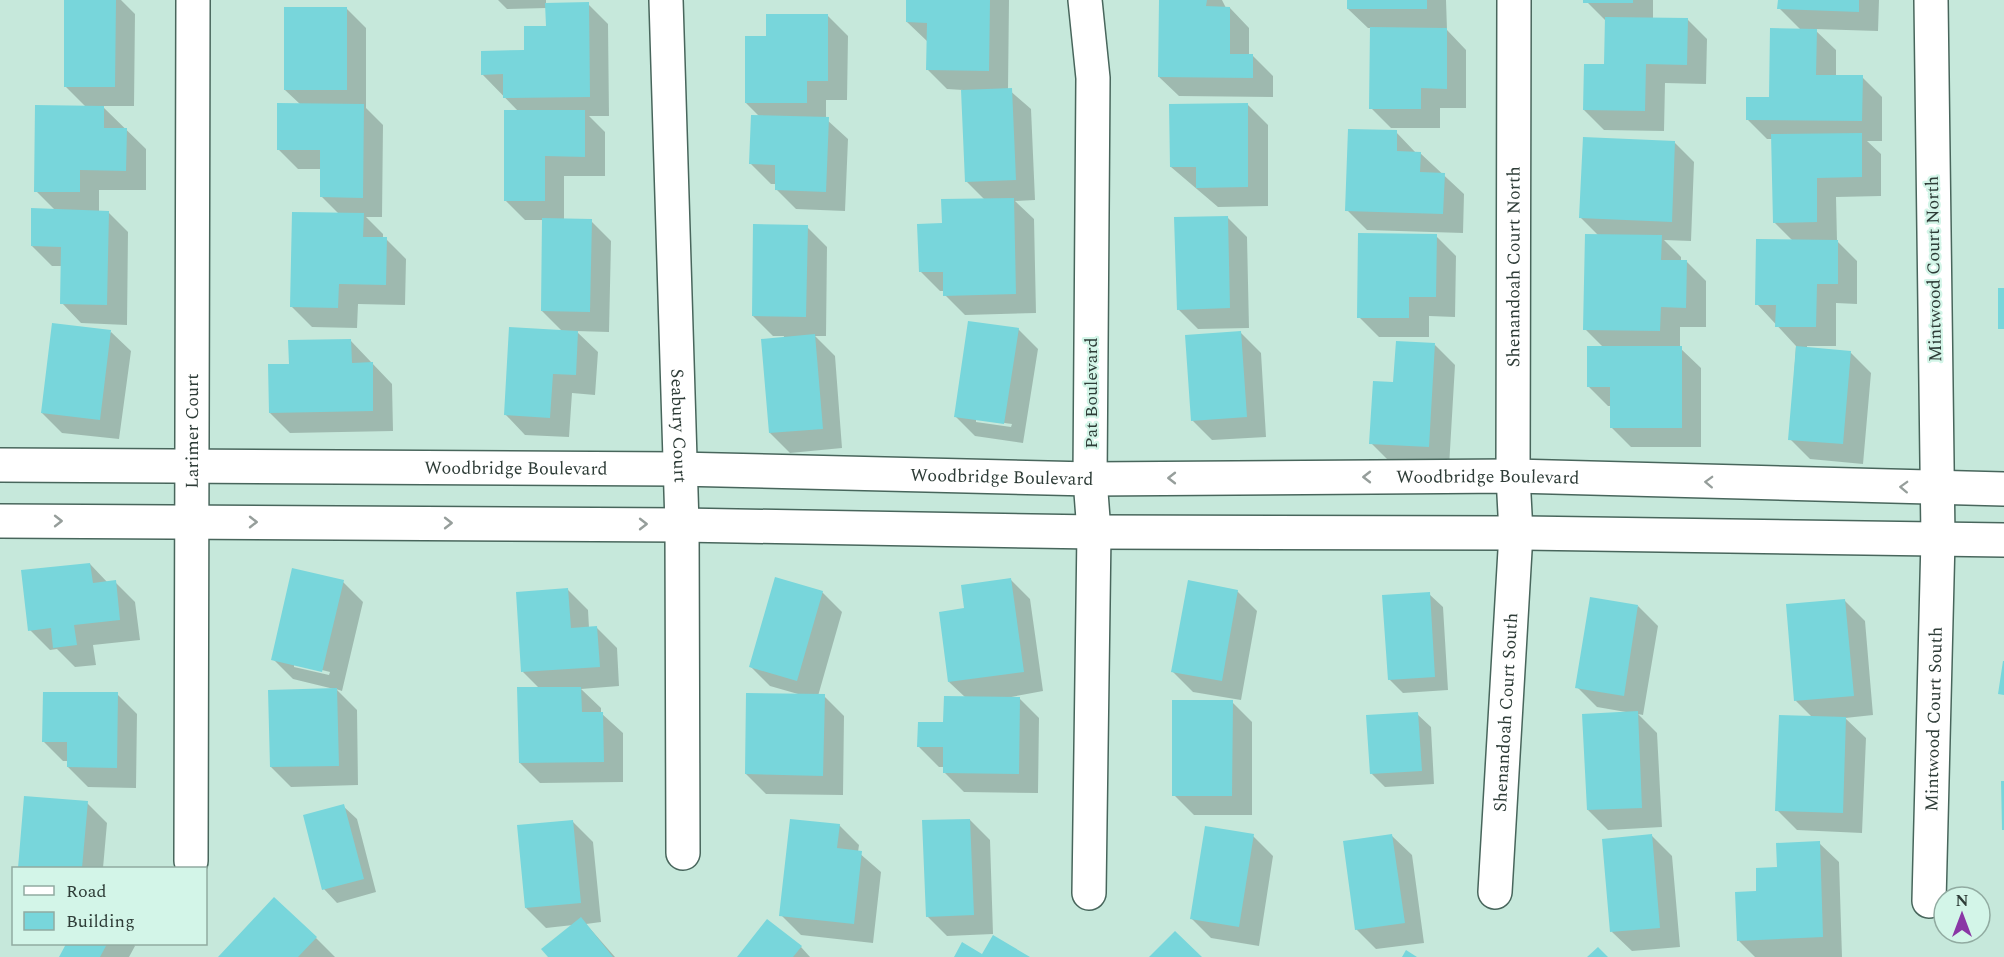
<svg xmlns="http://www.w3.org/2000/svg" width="2004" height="957" viewBox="0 0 2004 957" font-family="Spectral,serif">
  <rect width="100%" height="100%" fill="#c6e8db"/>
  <path fill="#0003" fill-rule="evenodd" d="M66,0h55l14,14 -1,92h-32l44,43v41h-47v22h9l20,20 -1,93 -46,-2 -19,-20v-37h-10l-20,-20 23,-36 -19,-19 50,-84 -21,-21z
    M498,0h48v4h42l20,20 1,92h-20l16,16v44h-41v44l27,1 20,20 -2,91 -33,-1 22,21 -3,43 -23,-2 -3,44 -44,-2 -19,-20 57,-83 -21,-21 2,-91h-19l-20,-20 14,-88 -37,-38 44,-23 21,-23v-20l-40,1z
    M907,0h102l-1,89 23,20 4,91 -20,1 19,18 2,94 -71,2 -20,-20v-4h-5l-20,-20 23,-46 42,-25 -18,-18 -4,-92 -16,-1 -20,-20 1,-27 -21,-20z
    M1160,0h62l4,8h4l19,20v28h4l20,20v21l-94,-1 -20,-19z
    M1348,0h98l1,30 19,20v58h-26v20h-49l-20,-20 1,-80h-4l-20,-19z
    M1585,0h68v19h34l20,20 -1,45 -41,-1 -1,48 -60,-1 -20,-20 22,-45 1,-43z
    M1779,0h100l-1,31 -64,-2 22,21v26l26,1 20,20v44h-15l14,13v42l-45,1 1,44 20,20v43l-21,-1v43h-29v3l44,4 20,20 -8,91 -53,-5 -20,-20 6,-93 -39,-42 36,-63 -19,-19 -1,-83h-6l-20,-20 24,-20 30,-69 -22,-22z
    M346,8l20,20v80l17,17 -1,92h-16l17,17v5h3l20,20 -1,46 -47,-1 -1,24 -45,-1 -20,-20 47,-93 -18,-18 1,-27h-24l-20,-20 23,-44 -16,-15z
    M828,16l20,20 -1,64h-21v19l22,20 -3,72 -49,-2 -20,-20v-5h-5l-20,-20 9,-47 -14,-14 22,-65z
    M1248,105l20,20v81l-50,1 -47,-40z
    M1396,132l20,21h4l44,41 -1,39 -96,-3 -20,-20z
    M1674,142l20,20 -3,79 -27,-1 17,17v4l6,1 19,19v46h-26v21l21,20v79h-70l-20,-20 1,-21h-4l-20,-20 15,-39 -18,-18 14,-93 -18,-18z
    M1227,217l20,20 2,91 -51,1 -20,-20z
    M807,227l20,20 -1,89h-11l20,20 7,92 -52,5 -20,-20 14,-97h-11l-20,-20z
    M1436,236l20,20 -1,61 -26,-1v21h-50l-20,-20z
    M1018,329l20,20 -15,94 -48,-7 -20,-20zM976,419l36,5 -1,3 -35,-5z
    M111,332l20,19 -12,88 -57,-6 -20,-20z
    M1241,333l20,20 5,84 -54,3 -20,-20z
    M350,340l42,44 1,47 -103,2 -20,-20 20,-47z
    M1435,345l20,20 -6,102 -58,-4 -20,-20 23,-59z
    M90,564l18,19 7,-1 20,20 5,38 -47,5 3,20 -21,2 -18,-18 -7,1 -20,-20z
    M1011,580l19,19 13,92 -37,7h13l20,20 -1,75 -74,-1 -20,-20v-5h-5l-20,-20 26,-24 21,-25 -17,-16 16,-73z
    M343,582l20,20 -21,89 -6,-2 21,21 1,75 -67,2 -20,-20 63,-78 -41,-10 -20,-20zM294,663l36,9 -1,3 -35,-8z
    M568,590l20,20 1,18h8l20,20 2,38 -38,3 20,19v5l22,20v49l-83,1 -20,-20 20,-74 -17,-17z
    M1237,591l20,20 -16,89 -48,-8 -20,-20z
    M822,592l20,20 -24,84h6l20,20 -1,79 -77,-1 -20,-20 52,-80 -28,-8 -20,-20z
    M1429,594l14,13 5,83 -45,3 -14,-14z
    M1845,601l20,20 8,94 -28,3 21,20 -4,95 -65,-3 -20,-20 35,-93 -17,-17z
    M1638,606l20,20 -15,89 -5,-1 19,19 5,94 -54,3 -20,-20 38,-98 -29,-5 -20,-20z
    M117,694l20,20 -1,74 -48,-1 -20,-20v-6h-5l-20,-20z
    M1232,702l20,20v93h-58l-20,-20z
    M1417,714l14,13 3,57 -49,3 -14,-14z
    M25,797l62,6 20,20 -4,45h-84z
    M343,806l14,13 19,73 -39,11 -13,-14z
    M970,820l20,20 3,94 -46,2 -20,-20z
    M573,822l20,20 8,80 -15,2 29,33h-65l23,-32 -27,3 -20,-20z
    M839,825l20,20 -1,7 23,20 -8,71 -72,-8 -20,-20z
    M1253,836l20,20 -14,90 -48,-8 -19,-19z
    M1392,836l20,19 12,88 -48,6 -20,-20z
    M1652,836l20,20 8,91 -48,4 -20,-19z
    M1819,843l20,19 3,95h-87l-17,-17 20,-47 21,-25z
    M316,938l19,19h-115z
    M68,944h65l2,2 -6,11h-68z
    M801,947l9,10h-71z"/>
  <path fill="#78d6db" d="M64,0h52l-1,87h-51z
    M906,0h84l-1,71 -63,-1 1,-47 -21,-1z
    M1159,0h48l-1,6 24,1v47h23v24l-95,-1z
    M1347,0h80v9h-80z
    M1583,0h50v3h-50z
    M1778,0h81v12l-82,-3z
    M589,2l1,95 -87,1v-24l-22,1v-24l43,-1v-24h22l-1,-23z
    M284,7h63v83h-63z
    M766,14h62v67h-21v22h-62v-67h21z
    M1605,17l83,1 -1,47 -41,-1 -1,47 -62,-1 1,-46h20z
    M1370,27l77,1v61l-26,-1v21h-52z
    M1770,28l47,1 -1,46h47l-1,46 -116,-1v-23h23z
    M1012,88l4,92 -51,2 -4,-92z
    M277,103l87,1 -1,94 -43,-1v-47h-43z
    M1248,103v84l-52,1v-21h-26l-1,-63z
    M35,105l69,1v22h23l-1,43 -46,-1v22h-46z
    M504,110h81v47l-40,-1v45h-41z
    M751,115l78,2 -3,75 -51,-2v-25l-26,-1z
    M1348,129l49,1v21l24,1 -1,20 25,1 -2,41 -98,-3z
    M1862,133v44l-45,1v44l-44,1 -2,-89z
    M1583,137l92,4 -3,81 -93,-4z
    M1014,198l2,96 -73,2v-24h-24l-2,-48 25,-1 -1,-24z
    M31,208l78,3 -2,94 -47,-1 1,-57 -30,-1z
    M292,212l72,1 -1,24h24l-1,48 -47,-1 -1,24 -48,-1z
    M1228,216l2,92 -53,2 -3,-93z
    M542,218l50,1 -2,93 -49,-1z
    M753,224l55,1 -2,92 -54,-1z
    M1358,233l79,1 -1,63h-27v21h-52z
    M1585,234l77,1 -1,25h26l-1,48 -25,-1 -1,24 -77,-1z
    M1756,239l82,1v44h-21l-1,43h-41l1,-22h-21z
    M1998,288h6v41h-6z
    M968,321l51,7 -15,96 -50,-7z
    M52,323l59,7 -11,90 -59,-7z
    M509,327l69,4 -2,44 -23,-1 -3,44 -46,-3z
    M1241,331l6,86 -56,4 -6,-86z
    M815,334l8,95 -54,4 -8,-94z
    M351,339l1,24 21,-1v49l-104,2 -1,-49h21l-1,-24z
    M1396,341l39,2 -6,104 -60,-3 4,-63 20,1z
    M1587,346h95v82h-72v-41h-23z
    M1796,346l55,5 -8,93 -55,-4z
    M90,563l3,20 23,-3 4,40 -46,5 3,20 -24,3 -2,-20 -23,3 -7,-61z
    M292,568l52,12 -22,92 -51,-12z
    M775,577l48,14 -26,90 -48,-14z
    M1011,578l13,94 -76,10 -9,-70 25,-4 -3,-23z
    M1188,580l50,10 -16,91 -51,-9z
    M568,588l3,40 26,-2 3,41 -79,5 -5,-80z
    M1430,592l5,85 -47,3 -6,-85z
    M1590,597l48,8 -14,91 -49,-8z
    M1845,599l9,97 -60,5 -8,-97z
    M2003,661h1v34l-6,-1z
    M517,687h64l1,25h21l1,50 -85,1z
    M337,688l2,78 -69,1 -2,-77z
    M43,692h75l-1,76 -50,-1v-25h-25z
    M746,693l79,1 -2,82 -78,-2z
    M944,696l76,1 -1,77 -76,-1v-26h-26l1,-25h25z
    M1172,700h61l-1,96h-60z
    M1638,711l4,97 -55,2 -5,-96z
    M1418,712l4,59 -52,3 -4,-59z
    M1779,715l67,2 -3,96 -68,-2z
    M2001,781h3v49h-2z
    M24,796l64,5 -6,67h-64z
    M344,804l20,75 -42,11 -19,-75z
    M790,819l50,5 -3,24 25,3 -8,73 -75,-8z
    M970,819l4,96 -48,2 -4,-97z
    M573,820l8,83 -56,5 -8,-83z
    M1205,826l49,8 -15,93 -49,-8z
    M1392,834l13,89 -50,7 -12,-89z
    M1652,834l8,94 -50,4 -8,-93z
    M1820,841l3,96 -86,4 -2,-49 21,-1v-23l21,-1 -1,-24z
    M274,897l43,40 -19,20h-80z
    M581,917l32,40h-65l-7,-8z
    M767,919l35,27 -9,11h-56z
    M1175,931l27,26h-53z
    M993,935l37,22h-76l8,-15 20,12z
    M66,944h41l-7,13h-41z
    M1598,947l10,10h-21z
    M1406,950l11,7h-15z"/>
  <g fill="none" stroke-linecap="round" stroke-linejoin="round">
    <defs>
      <g id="minor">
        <path id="s1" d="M666,0l16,525 1,328"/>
        <path id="s2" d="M191,861l2,-861"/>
        <path id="s3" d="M1495,892l21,-359 -3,-57 1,-476"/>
        <path id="s4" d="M1929,901l9,-362 -7,-539"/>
      </g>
      <g id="tertiary">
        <path d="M1085,0l8,78 -3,401 4,53 -5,361"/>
        <path id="s5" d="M0,465l678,4 412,10 423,-3 491,13"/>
        <path d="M0,521l682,4 412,7 422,1 488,7"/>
      </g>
    </defs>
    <use href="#minor" stroke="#48665c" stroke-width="36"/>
    <use href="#tertiary" stroke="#48665c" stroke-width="36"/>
    <use href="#minor" stroke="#fff" stroke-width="33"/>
    <use href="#tertiary" stroke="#fff" stroke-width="33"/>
  </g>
  <defs><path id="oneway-chevron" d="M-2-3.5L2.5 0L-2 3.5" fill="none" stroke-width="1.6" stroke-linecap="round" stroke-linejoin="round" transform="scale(1.5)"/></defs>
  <g stroke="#969e9b">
    <use href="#oneway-chevron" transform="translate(1367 477) rotate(180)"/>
    <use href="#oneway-chevron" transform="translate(1172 478) rotate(180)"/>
    <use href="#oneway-chevron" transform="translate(1709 482) rotate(-178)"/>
    <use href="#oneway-chevron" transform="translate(1904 487) rotate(-178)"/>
    <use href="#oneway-chevron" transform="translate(58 521)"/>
    <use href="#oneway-chevron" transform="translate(253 522)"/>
    <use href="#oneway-chevron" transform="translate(448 523)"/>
    <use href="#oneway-chevron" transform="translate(643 524)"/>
  </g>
  <g text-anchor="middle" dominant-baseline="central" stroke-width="4.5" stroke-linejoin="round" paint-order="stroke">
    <g font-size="18" fill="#2e3c37" stroke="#d3f5e8">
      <text stroke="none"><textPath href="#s3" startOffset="626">Shenandoah Court North</textPath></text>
      <text transform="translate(1934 269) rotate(-91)">Mintwood Court North</text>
      <text transform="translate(1091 393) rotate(-90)">Pat Boulevard</text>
      <text stroke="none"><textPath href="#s1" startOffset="426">Seabury Court</textPath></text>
      <text stroke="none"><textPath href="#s2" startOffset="430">Larimer Court</textPath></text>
      <text stroke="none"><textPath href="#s5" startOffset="516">Woodbridge Boulevard</textPath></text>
      <text stroke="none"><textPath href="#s5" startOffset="1002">Woodbridge Boulevard</textPath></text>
      <text stroke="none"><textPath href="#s5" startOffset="1488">Woodbridge Boulevard</textPath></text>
      <text stroke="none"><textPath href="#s3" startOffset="180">Shenandoah Court South</textPath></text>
      <text stroke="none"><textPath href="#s4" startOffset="182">Mintwood Court South</textPath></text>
    </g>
  </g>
  <rect x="12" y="867" width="195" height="78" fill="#d3f5e8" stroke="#91aba1" stroke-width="1.5"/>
  <rect x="24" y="886" width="30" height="9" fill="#ffffff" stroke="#91aba1" stroke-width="1.5"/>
  <text x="66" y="897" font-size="18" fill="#2e3c37">Road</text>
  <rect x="24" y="912" width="30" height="18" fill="#78d6db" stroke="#91aba1" stroke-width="1.5"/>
  <text x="66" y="927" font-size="18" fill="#2e3c37">Building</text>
  <g transform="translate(1962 915)"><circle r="28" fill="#d3f5e8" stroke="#91aba1" stroke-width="1.5"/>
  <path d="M0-4.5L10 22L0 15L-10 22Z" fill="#8a37a5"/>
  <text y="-9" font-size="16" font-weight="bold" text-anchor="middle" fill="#2e3c37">N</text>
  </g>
</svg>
